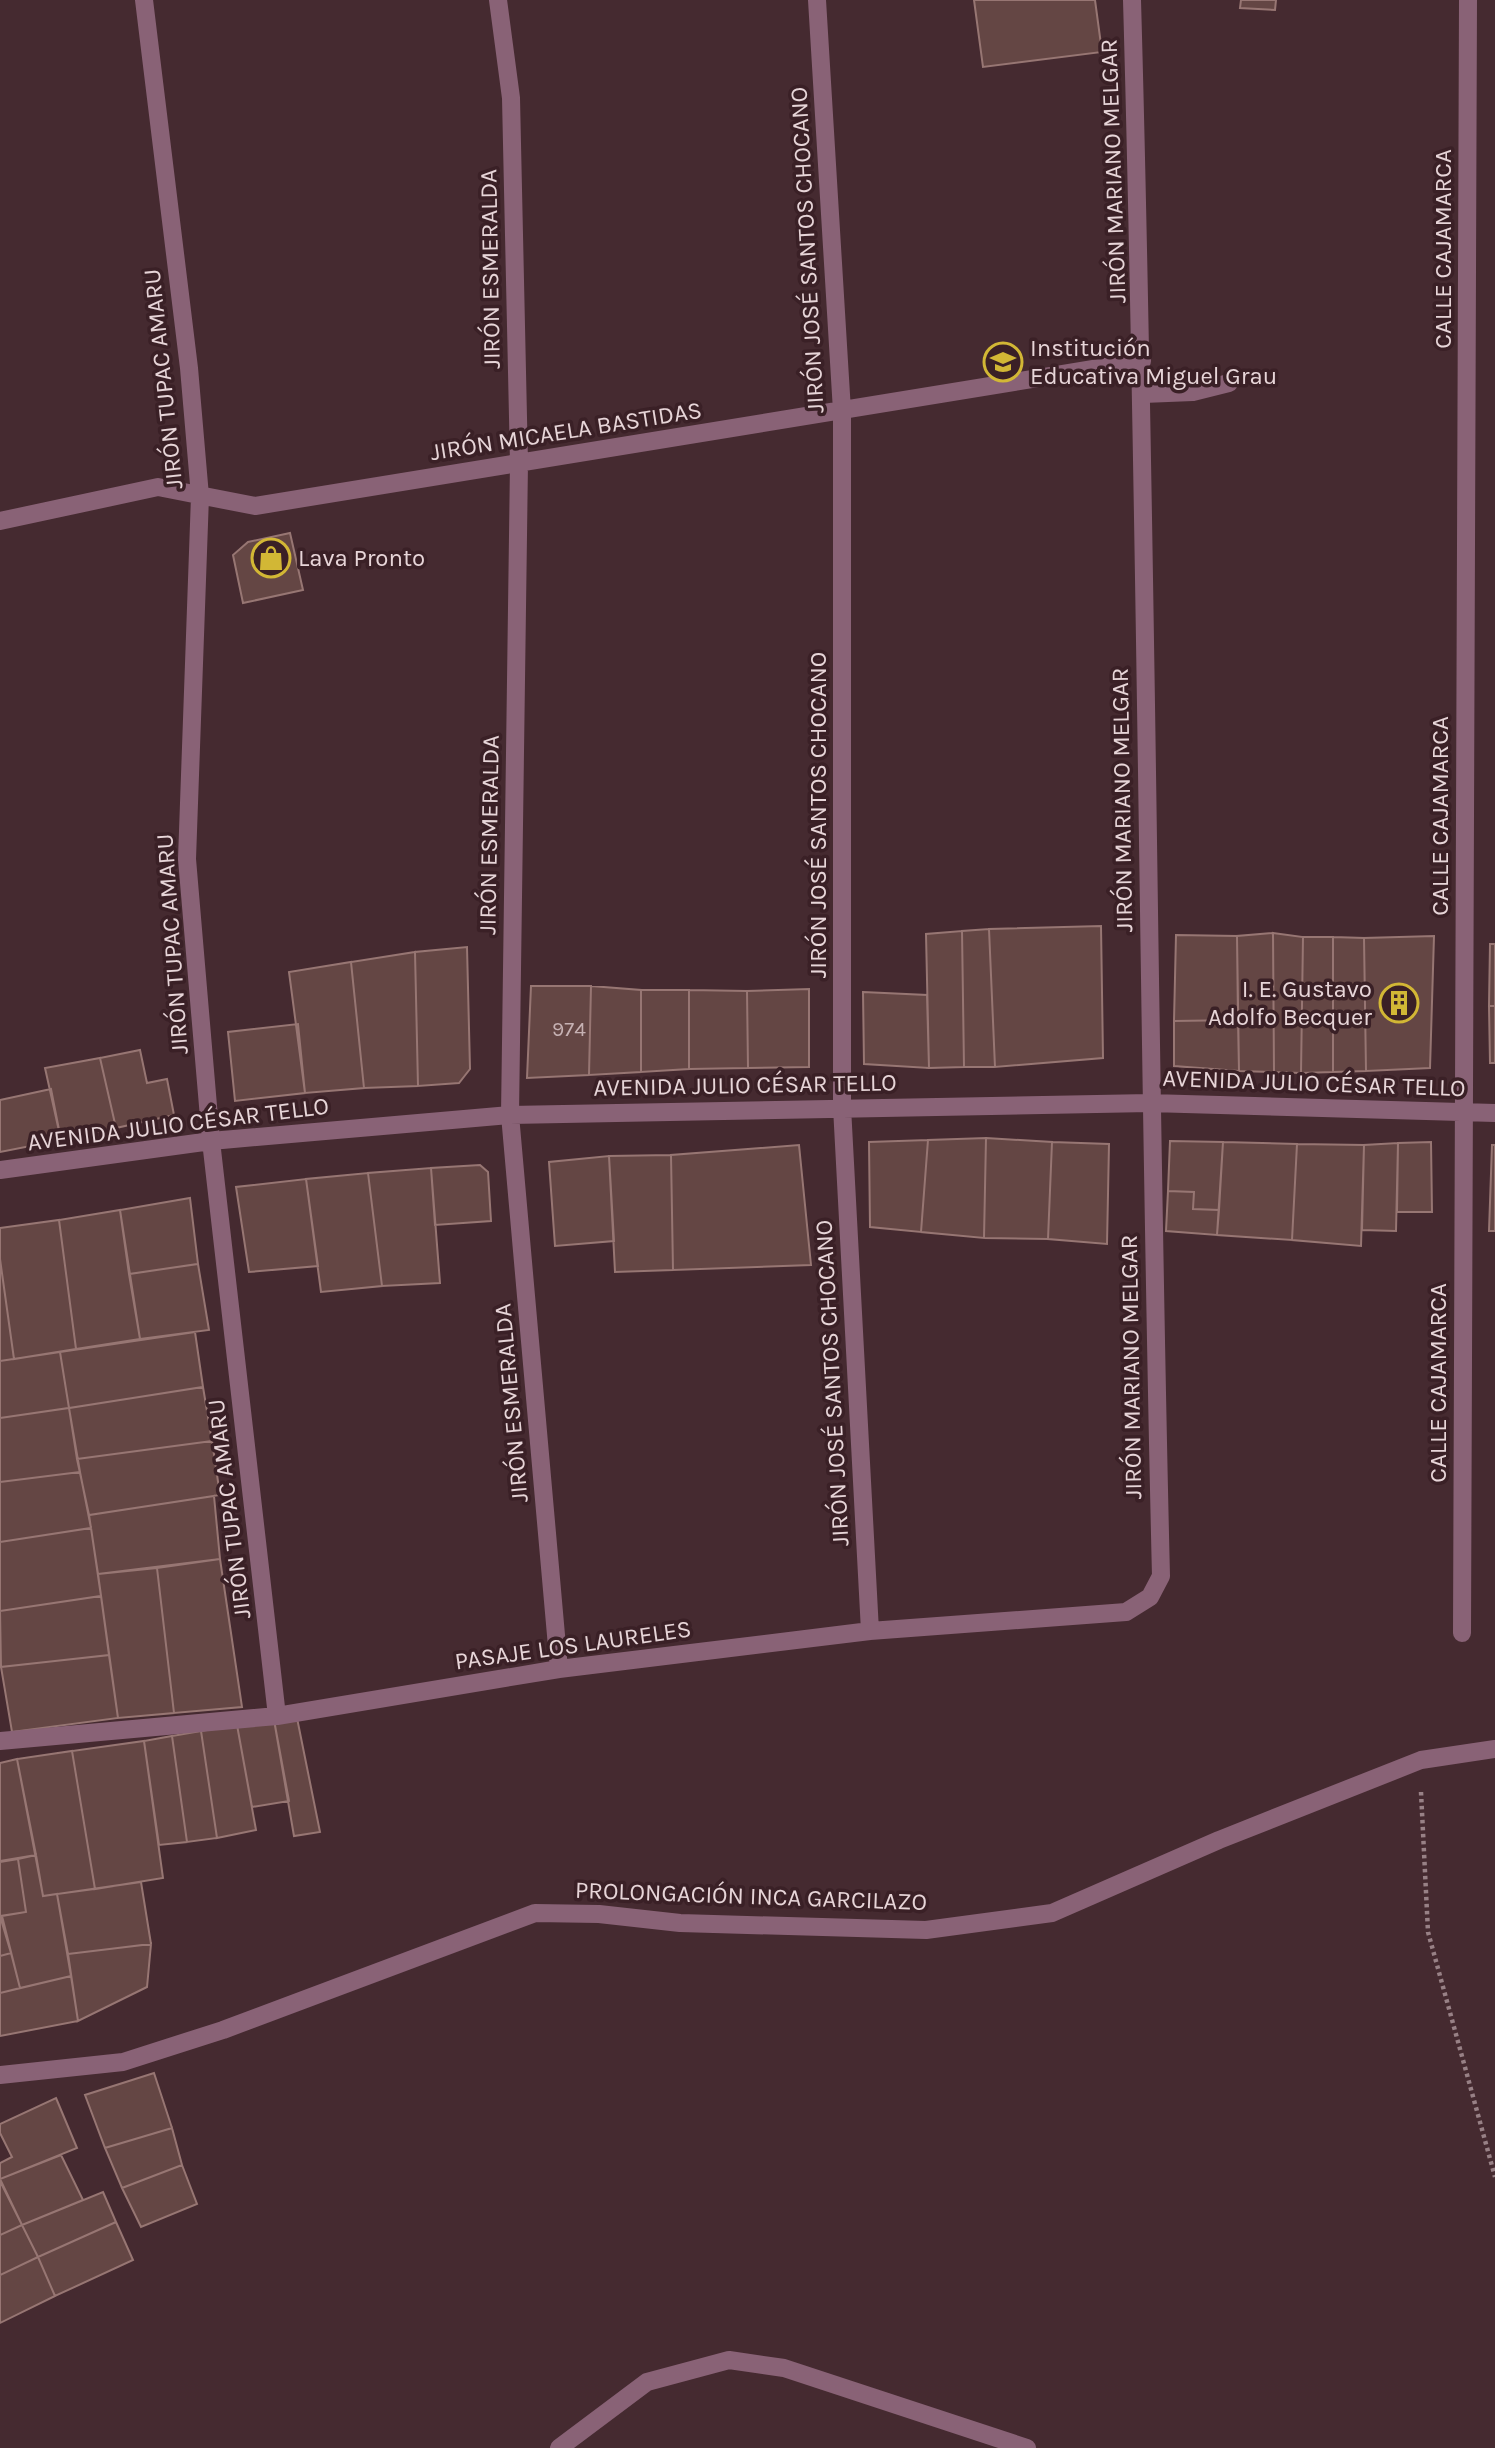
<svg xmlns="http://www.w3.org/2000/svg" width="1495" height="2448" viewBox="0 0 1495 2448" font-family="Karla,sans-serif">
  <rect width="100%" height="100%" fill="#452a30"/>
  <path fill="#644644" stroke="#977673" stroke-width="2" d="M974,0h121l7,52 -119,15z
    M1241,0h35l-1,10 -35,-2z
    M290,533l13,57 -60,13 -10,-48 15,-13z
    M1101,926l2,132 -108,9 -6,-138z
    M989,929l6,138h-31l-2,-136z
    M962,931l2,136 -35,1 -3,-134z
    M1273,933l1,139 -35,-1 -2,-135z
    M1273,933l30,4 -2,136 -27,-1z
    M1176,935l61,1 1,84 -64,1z
    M1434,936l-4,132 -64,3 -2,-133z
    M1303,937h30v135l-32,1z
    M1333,937l31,1 2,133 -33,1z
    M1490,944h5v62h-6z
    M467,947l3,122 -11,14 -41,3 -3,-134z
    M415,952l3,134 -54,2 -13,-126z
    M351,962l13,126 -59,5 -16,-121z
    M531,986h60l-2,89 -62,3z
    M591,986l50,4v82l-52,3z
    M809,989v78l-61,1 -1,-77z
    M641,990h48v79l-48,3z
    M689,990l58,1 1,77 -59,1z
    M863,992l64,3 2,73 -65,-4z
    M1489,1006h6v57h-5z
    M1238,1020l1,51 -65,-5v-45z
    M298,1024l7,69 -70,8 -7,-69z
    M140,1050l7,33 20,-4 7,36 -58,13 -16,-70z
    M100,1058l16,70 -55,12 -16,-72z
    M51,1089l10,51 -61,12v-52z
    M986,1138l-2,100 -63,-6 7,-92z
    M986,1138l66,4 -4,97 -64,-1z
    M928,1140l-7,92 -51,-5 -1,-85z
    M1170,1141l53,1 -4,68 -26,-1 1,-17 -26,-1z
    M1052,1142l57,2 -2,100 -59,-5z
    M1223,1142l74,2 -5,96 -75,-5z
    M1431,1142l1,70h-35l1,-69z
    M1398,1143l-2,88 -34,-1 2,-85z
    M1297,1144l67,1 -3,101 -69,-6z
    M799,1145l12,120 -138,5 -2,-115z
    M1492,1145h3v86h-6z
    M671,1155l2,115 -58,2 -6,-116z
    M609,1156l5,85 -59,5 -6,-84z
    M480,1165l8,7 3,49 -56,4 -4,-57z
    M431,1168l9,115 -58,3 -14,-113z
    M368,1173l14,113 -61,6 -15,-113z
    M306,1179l12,87 -69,6 -13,-85z
    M1168,1191l26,1 -1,17 26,1 -2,25 -51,-4z
    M190,1198l8,66 -69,10 -9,-64z
    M120,1210l20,129 -64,10 -17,-129z
    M59,1220l17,129 -62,10 -14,-100v-31z
    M0,1259l14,100 -14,2z
    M198,1264l11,66 -69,9 -11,-65z
    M195,1332l8,55 -134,21 -9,-56z
    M60,1352l9,56 -69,10v-57z
    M203,1387l9,54 -135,18 -8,-51z
    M69,1408l11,64 -80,10v-64z
    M212,1441l8,54 -131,20 -12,-56z
    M80,1472l11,56 -91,14v-60z
    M214,1496l6,63 -122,15 -9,-59z
    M91,1528l10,68 -101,15v-69z
    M220,1559l22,148 -68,6 -17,-145z
    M157,1568l17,145 -56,5 -20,-144z
    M101,1596l8,59 -108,12 -1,-56z
    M109,1655l9,63 -106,14 -11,-65z
    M297,1718l23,114 -26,4 -20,-116z
    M274,1720l15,81 -37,6 -15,-82z
    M237,1725l19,105 -39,8 -16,-107z
    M201,1731l16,107 -30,4 -15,-106z
    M172,1736l15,106 -28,3 -15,-104z
    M144,1741l19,137 -68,11 -23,-138z
    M72,1751l23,138 -52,7 -26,-137z
    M17,1759l19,96 -36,6v-98z
    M36,1855l7,41 14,-2 14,82 -51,12 -18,-72 24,-4 -8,-53z
    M18,1859l8,53 -26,4v-54z
    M141,1882l10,62 -83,10 -11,-60z
    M0,1916l11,37 -11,3z
    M151,1944l-4,43 -69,34 -10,-67z
    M11,1953l9,35 -20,5v-37z
    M71,1976l7,45 -78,15v-43z
    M154,2073l18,55 -67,20 -20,-53z
    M56,2098l21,50 -77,31v-16l12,-6 -12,-24v-9z
    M172,2128l10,37 -60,23 -17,-40z
    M61,2155l22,45 -61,25 -22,-46z
    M182,2165l15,39 -56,23 -19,-39z
    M0,2181l22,44 -22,10z
    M103,2192l13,30 -78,35 -16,-32z
    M116,2222l17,38 -78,36 -17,-39z
    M22,2225l16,32 -38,18v-40z
    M38,2257l17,39 -55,27v-48z"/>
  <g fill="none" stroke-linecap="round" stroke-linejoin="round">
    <path stroke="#988186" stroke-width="4.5" stroke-dasharray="3.5 3.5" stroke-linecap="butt" d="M1421,1792l7,140 67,245"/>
    <path stroke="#896276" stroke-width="18" d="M144,0l45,368 11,128 -13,363 24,282 66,575
      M498,0l13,98 8,365 -9,652 49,554
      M817,0l25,411v696l28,524
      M1143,394l50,-2 36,-9
      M0,521l158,-34 97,19 887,-145
      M0,1170l211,-29 299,-26 640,-12 345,10
      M1462,1633l6,-1633
      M0,1741l277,-25 282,-47 311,-38 256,-19 24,-15 11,-21c-13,-525 -14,-1051 -29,-1576
      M0,2075l123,-13 100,-32 312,-117 64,1 81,9 246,7 126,-17 167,-73 202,-80 74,-11
      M559,2448l88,-66 82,-22 55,8 243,80"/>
  </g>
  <defs>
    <symbol id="school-ring" viewBox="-11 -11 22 22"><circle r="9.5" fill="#3a2026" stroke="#d2b735" stroke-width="1.5"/><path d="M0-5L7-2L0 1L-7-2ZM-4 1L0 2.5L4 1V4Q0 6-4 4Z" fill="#d2b735"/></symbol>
    <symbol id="shop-ring" viewBox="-11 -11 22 22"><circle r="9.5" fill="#3a2026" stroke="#d2b735" stroke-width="1.5"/><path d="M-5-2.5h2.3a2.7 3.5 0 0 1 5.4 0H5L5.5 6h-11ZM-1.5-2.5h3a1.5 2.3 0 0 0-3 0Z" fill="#d2b735"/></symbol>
    <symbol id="building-ring" viewBox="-11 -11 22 22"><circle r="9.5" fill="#3a2026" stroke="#d2b735" stroke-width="1.5"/><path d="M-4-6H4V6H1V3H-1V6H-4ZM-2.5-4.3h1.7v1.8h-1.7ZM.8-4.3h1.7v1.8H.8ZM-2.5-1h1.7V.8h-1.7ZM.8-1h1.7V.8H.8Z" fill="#d2b735"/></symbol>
  </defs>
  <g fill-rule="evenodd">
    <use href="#school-ring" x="981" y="340" width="44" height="44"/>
    <use href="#shop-ring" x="249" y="536" width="44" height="44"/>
    <use href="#building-ring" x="1377" y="981" width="44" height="44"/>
  </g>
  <g text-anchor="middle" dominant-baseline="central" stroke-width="7" stroke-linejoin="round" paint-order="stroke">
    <g font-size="21" fill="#c6b1b3">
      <text x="569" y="1029">974</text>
    </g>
    <g font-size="24" fill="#e7d5d8" stroke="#3a2026">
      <text transform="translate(1113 171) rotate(-92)">JIRÓN MARIANO MELGAR</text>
      <text transform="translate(1443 249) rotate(-90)">CALLE CAJAMARCA</text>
      <text transform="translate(807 250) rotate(-93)">JIRÓN JOSÉ SANTOS CHOCANO</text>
      <text transform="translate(490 269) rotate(-91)">JIRÓN ESMERALDA</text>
      <text transform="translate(163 379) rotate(-96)">JIRÓN TUPAC AMARU</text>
      <text transform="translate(566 431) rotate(-9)">JIRÓN MICAELA BASTIDAS</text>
      <text transform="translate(1122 800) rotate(-91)">JIRÓN MARIANO MELGAR</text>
      <text transform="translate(818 815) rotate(-90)">JIRÓN JOSÉ SANTOS CHOCANO</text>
      <text transform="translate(1440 816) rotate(-90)">CALLE CAJAMARCA</text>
      <text transform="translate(489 835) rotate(-89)">JIRÓN ESMERALDA</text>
      <text transform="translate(172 944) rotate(-94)">JIRÓN TUPAC AMARU</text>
      <text transform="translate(1314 1083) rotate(2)">AVENIDA JULIO CÉSAR TELLO</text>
      <text transform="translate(745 1085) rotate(-1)">AVENIDA JULIO CÉSAR TELLO</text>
      <text transform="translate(178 1124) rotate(-7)">AVENIDA JULIO CÉSAR TELLO</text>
      <text transform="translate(1131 1367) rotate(-91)">JIRÓN MARIANO MELGAR</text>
      <text transform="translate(832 1383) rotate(-93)">JIRÓN JOSÉ SANTOS CHOCANO</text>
      <text transform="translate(1438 1383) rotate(-90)">CALLE CAJAMARCA</text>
      <text transform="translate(511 1403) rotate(-95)">JIRÓN ESMERALDA</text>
      <text transform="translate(229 1509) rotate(-97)">JIRÓN TUPAC AMARU</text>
      <text transform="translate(573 1645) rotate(-8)">PASAJE LOS LAURELES</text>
      <text transform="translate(751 1896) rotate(2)">PROLONGACIÓN INCA GARCILAZO</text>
    </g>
    <g font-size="24" fill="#e7d5d8" stroke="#3a2026" text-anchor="start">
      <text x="1030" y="348">Institución<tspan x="1030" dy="28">Educativa Miguel Grau</tspan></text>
      <text x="298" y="558">Lava Pronto</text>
      <text x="1372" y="989" text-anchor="end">I. E. Gustavo<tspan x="1372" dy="28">Adolfo Becquer</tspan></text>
    </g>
  </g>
</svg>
